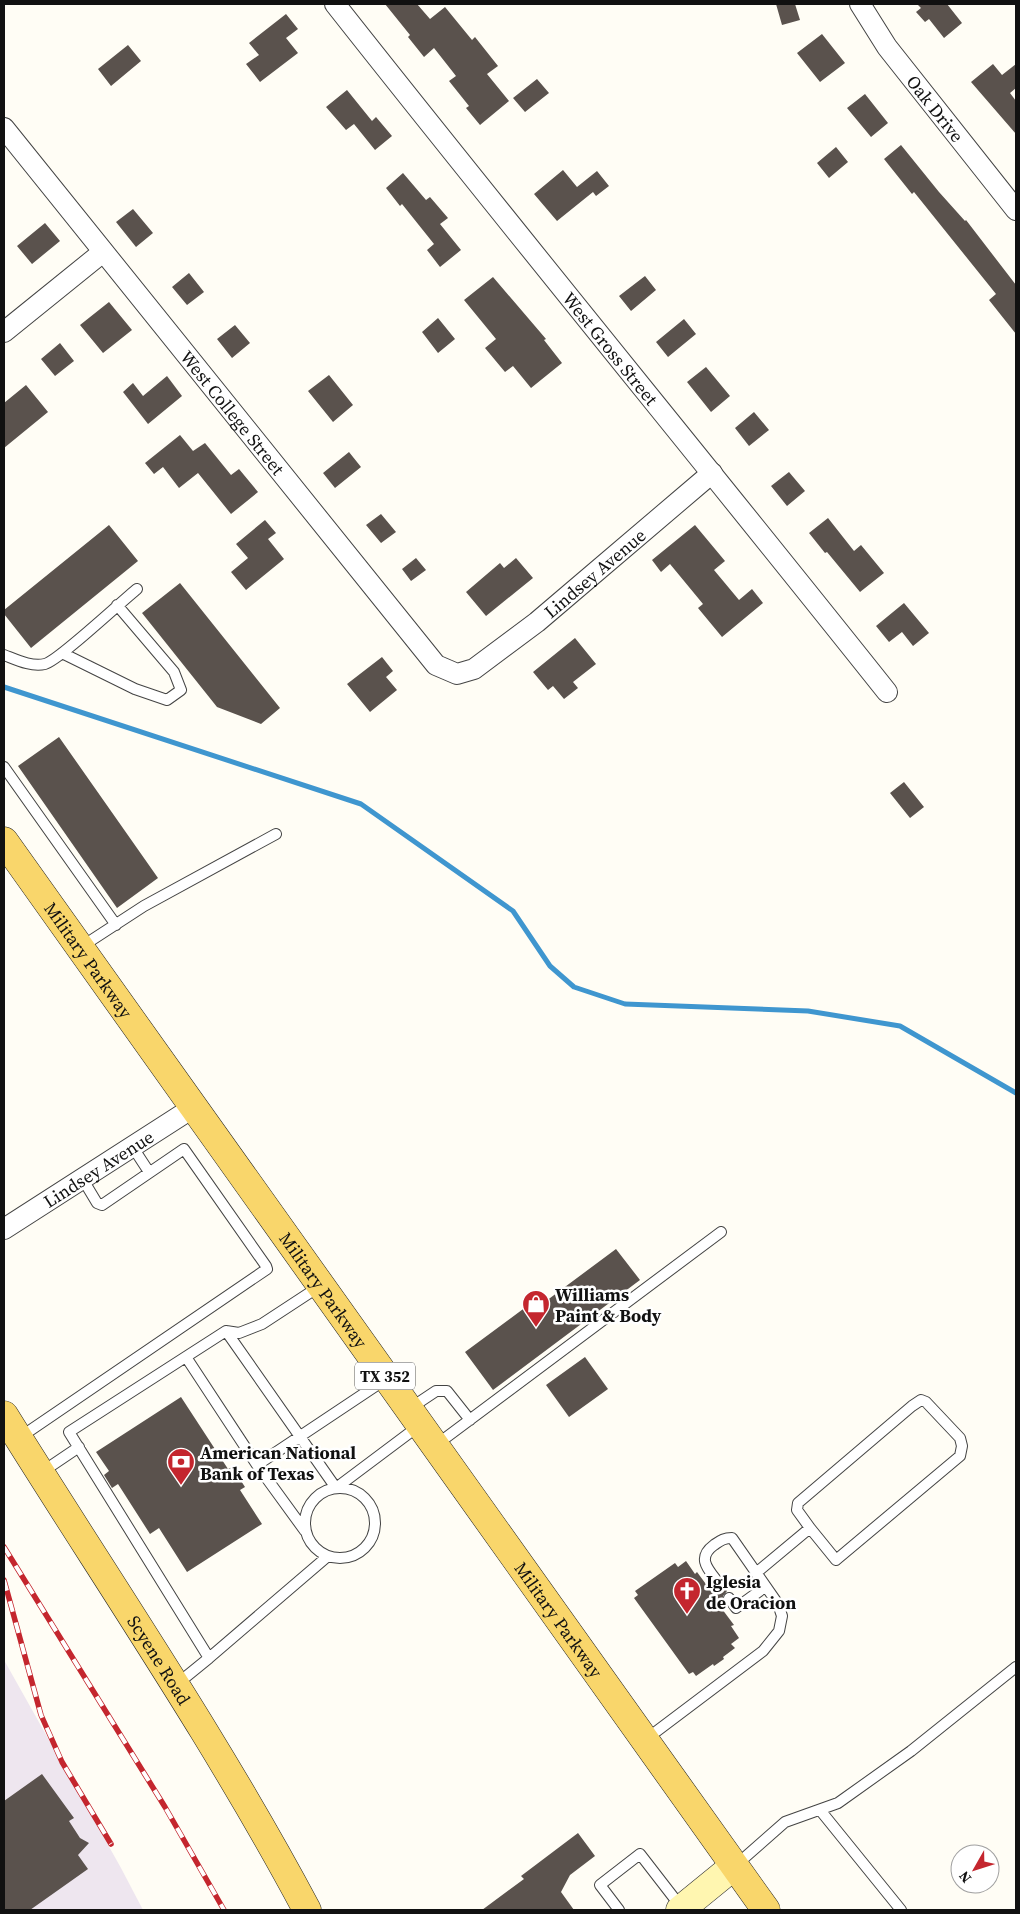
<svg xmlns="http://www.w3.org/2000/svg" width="1020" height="1914" viewBox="0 0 1020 1914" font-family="'Source Serif 4',serif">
  <rect width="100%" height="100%" fill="#fffdf5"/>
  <path fill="#eee6ef" d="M4,1660l117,208 22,42h-139z"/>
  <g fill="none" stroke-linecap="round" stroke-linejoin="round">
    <path stroke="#3f96cf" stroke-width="5" d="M4,687l357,117 152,107 37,55 24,21 51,17 183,7 92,15 116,67"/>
  </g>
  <path fill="#5a524d" d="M385,4h32l13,15 15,-12 27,33 3,-3 23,29 -11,8 22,27 -29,24 -14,-17 3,-2 -20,-25 7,-5 -22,-28 -10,9 -16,-20 2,-2z
    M776,4h19l5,16 -18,5z
    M917,4h30l15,19 -18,15 -15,-19 -4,3 -9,-10 5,-4z
    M286,14l12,15 -12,9 12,15 -38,29 -14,-18 13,-9 -10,-12z
    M822,34l23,29 -25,19 -23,-29z
    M128,45l13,16 -30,25 -13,-17z
    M993,64l9,11 14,-11v24l-6,5 6,8v33l-45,-52z
    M537,79l12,14 -24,19 -12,-14z
    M347,90l25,31 4,-4 16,19 -17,14 -21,-26 -8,6 -20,-23z
    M865,94l23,29 -17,14 -24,-29z
    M901,145l38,47 26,29 1,-1 50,65v49l-27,-34 7,-6 -82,-102 -2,2 -28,-35z
    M836,147l12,15 -19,16 -12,-15z
    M563,170l14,17 20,-16 12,15 -13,10 -3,-4 -36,29 -23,-27z
    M403,173l23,27 4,-3 18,21 -8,6 21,26 -21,17 -13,-17 7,-6 -32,-40 -2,2 -14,-18z
    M133,209l20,24 -17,14 -20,-25z
    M45,223l15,18 -28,23 -15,-18z
    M189,273l15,19 -17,13 -15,-18z
    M645,276l11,14 -25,21 -12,-15z
    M493,277l53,62 -2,1 18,23 -31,25 -18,-22 -8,6 -20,-24 11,-9 -32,-39z
    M109,302l23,28 -29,23 -23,-28z
    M438,318l17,21 -17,14 -16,-21z
    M684,319l12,15 -28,23 -12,-15z
    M235,325l15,18 -18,15 -15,-19z
    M60,343l14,18 -19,15 -14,-17z
    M706,367l24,29 -19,16 -24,-30z
    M329,375l24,30 -20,17 -25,-31z
    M167,376l15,20 -34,28 -25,-32 10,-9 10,13z
    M26,385l22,27 -44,36v-45z
    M754,412l15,18 -20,16 -14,-18z
    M180,435l13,16 12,-8 26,32 8,-6 19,23 -27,22 -33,-41 -19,15 -16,-21 -9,7 -9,-11z
    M349,452l12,15 -26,21 -12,-15z
    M789,472l16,19 -18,15 -16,-20z
    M381,514l15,18 -15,11 -15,-18z
    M828,518l26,33 7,-6 23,28 -24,19 -33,-40 -2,1 -16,-20z
    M265,520l11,13 -8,6 16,20 -38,31 -15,-18 17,-14 -12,-14z
    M109,525l29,36 -107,87 -27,-34v-4z
    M695,525l30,36 -11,9 25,30 13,-11 11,14 -41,34 -24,-29 5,-4 -33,-40 -9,8 -9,-12z
    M416,558l10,12 -15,11 -9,-12z
    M516,558l17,20 -47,38 -20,-24 34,-29 4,5z
    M180,583l100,125 -19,16 -44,-17 -75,-94z
    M904,603l25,30 -16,13 -11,-14 -13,10 -13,-16z
    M575,638l21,26 -23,18 5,6 -14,11 -11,-13 -5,4 -15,-18z
    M382,657l11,14 -7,6 11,13 -27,22 -23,-28z
    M59,737l99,141 -41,30 -99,-142z
    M904,782l20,25 -14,11 -20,-25z
    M616,1249l24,31 -147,110 -28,-38 73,-54 4,6z
    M585,1357l23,32 -39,28 -23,-32z
    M181,1397l47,72 4,-2 13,20 -5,3 22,34 -75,48 -28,-44 -9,6 -32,-50 -6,4 -8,-13 5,-4 -13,-19z
    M686,1561l9,13 2,-2 14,19 3,-2 7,3 5,-3 1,2 -4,5v6l-4,3 15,20 -3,1 8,12 -8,6 4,4 -12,9 1,2 -10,7 -1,-2 -17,12 -3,-4 -4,2 -55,-76 4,-3 -3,-4 40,-28 3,4z
    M42,1774l32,44 -5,3 11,17 9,5 -11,12 10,14 -58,41h-26v-109z
    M578,1833l17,23 -25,19 -9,17 13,18h-92l42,-31 -3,-3z"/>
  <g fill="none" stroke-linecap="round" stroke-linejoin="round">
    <defs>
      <path id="service" d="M62,653l73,36 32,11 14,-10 -7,-18 -57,-67
        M4,655c13,5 27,12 41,9 13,-3 77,-63 92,-75
        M4,767l112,158
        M81,947l63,-41 132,-72
        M132,1146l17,26
        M226,1331l13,2 23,-9 58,-38
        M186,1357l71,108 129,-86
        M409,1409l27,-18h11l23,29
        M19,1438l248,-169 -1,-3 -82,-117 -82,56 -5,-2 -15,-25
        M436,1445l285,-213
        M257,1465l48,66
        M42,1472l37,-25
        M305 1523a35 35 0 1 1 70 0a35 35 0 1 1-70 0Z
        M328,1556l-119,102 -140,-226 157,-101 110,157 84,-63
        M756,1573l54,-45 26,32 124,-104 2,-10 -2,-8 -34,-36 -5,-2 -9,6 -114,97 -1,7 13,18
        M729,1598l7,10 29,-21
        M177,1684l32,-26
        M645,1740l118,-89 16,-20 3,-15 -4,-12 -46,-66c-9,0 -12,3 -18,7 -19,14 -4,26 6,40
        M820,1810l81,100
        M735,1866l50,-44 53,-19 73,-52 105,-84
        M619,1910l-19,-25 40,-31 41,53"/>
      <g id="minor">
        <path id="s1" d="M335,4c182,231 369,458 552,688"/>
        <path id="s2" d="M860,4l27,43 129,163"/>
        <path id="s3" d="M4,128l432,537 21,9 17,-5 63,-47 175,-149"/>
        <path d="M4,332l99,-80"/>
        <path id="s4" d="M4,1229l190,-122"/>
      </g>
      <path id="secondary" d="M680,1910l54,-44"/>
      <g id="primary">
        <path id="s5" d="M4,841l762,1069"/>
        <path id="s6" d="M4,1415c102,164 212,324 303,495"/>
      </g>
    </defs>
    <use href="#service" stroke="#444" stroke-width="12"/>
    <use href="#minor" stroke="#444" stroke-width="22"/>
    <use href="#secondary" stroke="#333" stroke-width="29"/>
    <use href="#primary" stroke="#222" stroke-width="29"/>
    <use href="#service" stroke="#fff" stroke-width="10"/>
    <use href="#minor" stroke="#fff" stroke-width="20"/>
    <use href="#secondary" stroke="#fff6b0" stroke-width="28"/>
    <use href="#primary" stroke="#f9d66b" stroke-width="28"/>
    <defs>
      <path id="rail" d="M4,1547l161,260 59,103
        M4,1580l37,135 21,47 49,82"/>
    </defs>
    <use href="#rail" stroke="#c4262e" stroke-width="5.5"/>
    <use href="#rail" stroke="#fff" stroke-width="4" stroke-dasharray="11" stroke-linecap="butt"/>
  </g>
  <defs>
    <symbol id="shop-pin" viewBox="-11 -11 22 30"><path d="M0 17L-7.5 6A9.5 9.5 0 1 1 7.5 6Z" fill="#c4262e" stroke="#fff"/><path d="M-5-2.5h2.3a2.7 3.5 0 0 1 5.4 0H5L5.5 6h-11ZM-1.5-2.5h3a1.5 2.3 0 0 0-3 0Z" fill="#fff"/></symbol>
    <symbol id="bank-pin" viewBox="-11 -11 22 30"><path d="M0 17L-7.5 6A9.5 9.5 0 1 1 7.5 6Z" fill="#c4262e" stroke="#fff"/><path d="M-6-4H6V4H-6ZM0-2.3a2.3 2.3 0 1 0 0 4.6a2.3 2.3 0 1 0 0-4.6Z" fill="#fff"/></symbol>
    <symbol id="church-pin" viewBox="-11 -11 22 30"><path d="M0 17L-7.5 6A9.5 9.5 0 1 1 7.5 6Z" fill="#c4262e" stroke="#fff"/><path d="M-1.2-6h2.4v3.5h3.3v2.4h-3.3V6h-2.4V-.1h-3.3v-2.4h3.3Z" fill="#fff"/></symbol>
  </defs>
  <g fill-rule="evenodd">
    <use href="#shop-pin" x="520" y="1288" width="32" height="43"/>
    <use href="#bank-pin" x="165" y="1446" width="32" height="43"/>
    <use href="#church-pin" x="671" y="1575" width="32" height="43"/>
  </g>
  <g text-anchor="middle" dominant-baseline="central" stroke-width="5" stroke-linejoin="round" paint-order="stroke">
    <rect fill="#fff" stroke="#585858" stroke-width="1" x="355" y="1362.5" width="60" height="27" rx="4"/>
    <g font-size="16" font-weight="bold" fill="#111">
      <text x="385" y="1376">TX 352</text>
    </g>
    <g font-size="18" fill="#111" stroke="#fff">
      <text stroke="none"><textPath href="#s2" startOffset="129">Oak Drive</textPath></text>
      <text stroke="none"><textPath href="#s1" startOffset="441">West Gross Street</textPath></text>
      <text stroke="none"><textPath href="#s3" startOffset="365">West College Street</textPath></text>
      <text stroke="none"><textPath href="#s3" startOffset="884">Lindsey Avenue</textPath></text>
      <text stroke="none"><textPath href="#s5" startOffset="146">Military Parkway</textPath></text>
      <text stroke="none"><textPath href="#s4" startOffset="112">Lindsey Avenue</textPath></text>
      <text stroke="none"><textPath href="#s5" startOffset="551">Military Parkway</textPath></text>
      <text stroke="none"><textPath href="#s5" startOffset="956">Military Parkway</textPath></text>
      <text stroke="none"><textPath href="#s6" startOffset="290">Scyene Road</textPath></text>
    </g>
    <g font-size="18" font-weight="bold" fill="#111" stroke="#fff" text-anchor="start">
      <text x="555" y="1294">Williams<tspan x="555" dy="21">Paint &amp; Body</tspan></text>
      <text x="200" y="1452">American National<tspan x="200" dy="21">Bank of Texas</tspan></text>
      <text x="706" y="1581">Iglesia<tspan x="706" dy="21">de Oracion</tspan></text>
    </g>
  </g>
  <rect width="1020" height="1914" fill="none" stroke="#111111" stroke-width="10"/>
  <g transform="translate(975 1869) rotate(231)"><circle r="24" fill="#ffffff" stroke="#a0a0a0"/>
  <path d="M0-4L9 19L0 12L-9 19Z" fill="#c4262e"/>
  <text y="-8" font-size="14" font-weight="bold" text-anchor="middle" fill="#111111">N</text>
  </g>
</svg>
